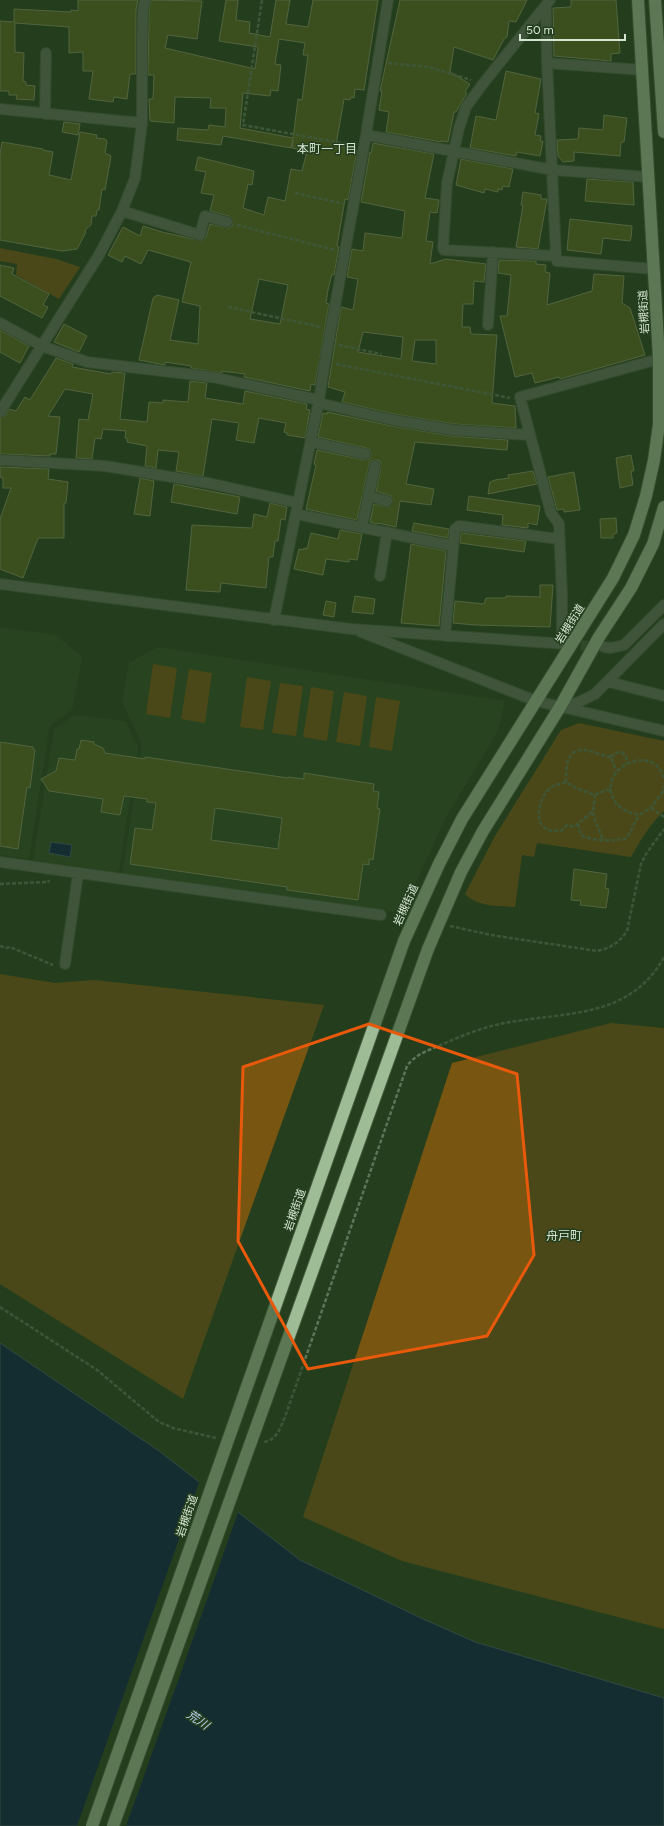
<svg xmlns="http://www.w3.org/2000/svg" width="664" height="1826" viewBox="0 0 664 1826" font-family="Figtree,'Noto Sans JP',sans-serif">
  <rect width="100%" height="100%" fill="#243e1e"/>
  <path fill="#2a4922" d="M0,627l56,8 26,22 -10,53 -22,16 -21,133 -29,-4z
    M157,647l348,54 -7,30 -52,86 -44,96 -280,-39 20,-130 -20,-42 7,-39z
    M74,715l51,6 13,26 -19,125 -86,-12 21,-131z"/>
  <path fill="#785612" d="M0,248l56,11 24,8 -21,32 -43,-24 1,-11 -17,-3z
    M153,664l24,4 -7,50 -24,-4z
    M189,669l23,4 -7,50 -24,-4z
    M247,677l24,4 -8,49 -23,-3z
    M280,683l23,3 -7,50 -24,-3z
    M311,687l23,4 -7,50 -24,-4z
    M344,692l23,4 -7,50 -24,-4z
    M376,697l24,4 -8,50 -23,-4z
    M579,723l85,18v70c-14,13 -24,30 -33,46l-94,-14 -3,14 -12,-2 -7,52c-17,-1 -37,0 -50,-13l30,-58 66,-106z
    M0,974l55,9 39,-3 230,25 -141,394 -183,-115z
    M611,1023l53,5v601l-262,-68 -99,-44 149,-454z"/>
  <path fill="#001a48" stroke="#405771" d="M51,842l21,3 -2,12 -21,-4z
    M0,1343l159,108 141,109 121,58 54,24 189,56v128h-664z"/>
  <path fill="#243e1e" d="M200,1480l39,30 -113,316h-49z"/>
  <path fill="#576421" stroke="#879267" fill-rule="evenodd" d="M78,0h60l-2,10v64h-6l-3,25 -13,-2 -1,5 -24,-3 4,-28h-10v-19l-14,1v-26l-54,-4v29l9,1 -1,28 3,1v3l9,1 -1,14 -18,-1 1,-4h-8v-4h-9v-70l14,1v-13l57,3v-2l7,1z
    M151,0l51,1 -5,38 -29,-4 -3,13 90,21 3,-22 -39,-6 7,-41h12l-2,20 14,2 -1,11 21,4 6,-37h14l-4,24 22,3 5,-27h65l-14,90 -9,-1 -1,9 -3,-1 -1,3 -6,-1 -8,46 21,5 -9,50 -3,-1 -8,47 2,1 -5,28 -2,-1 -4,16 -2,13 3,1 -14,81 -4,-1 -1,7 -66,-14 1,-3 -23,-3v2l-31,-5v-2l-26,-4v3l-26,-5 14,-62 4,-3 22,5 -9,40 28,4 2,-38 -18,-4 9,-40 -43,-12 -7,14 -16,-8 -3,6 -14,-7 15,-28 17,9 3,-10 19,6 40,9 4,-4 4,-13 18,4 4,-2 1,-5 -4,-5 -19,-5 4,-16 -13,-2 5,-21 -11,-2 3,-13 56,14 -2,14 -4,-1 -5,24 21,7 4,-18 17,4 6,-32 11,2 5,-20 -15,-3 1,-9 -2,9 -68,-12 -2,9 -44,-5 1,-12 30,2 1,-5 16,2 1,-19h-16l1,-10 -36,-1 -1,26 -24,-2 -1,-22h4l1,-24h-6l1,-64zM279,39l26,4 -2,12h5l-6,45 -4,-1 -5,39 -53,-10 3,-35 27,3 1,-6 7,1 3,-26 -6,-1zM259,279l29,6 -8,39 -30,-5z
    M400,0h127l-11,22 -7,-1 -2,16 -3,2 -11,21 -39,-13 -4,25 20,12 -5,8 2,1 -11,19h-2l-6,30 -7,-1v1l-55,-10 3,-20 -10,-2 3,-19h-2z
    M571,0h45l4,53 -9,1v7l-57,-5 -1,-48 18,-1z
    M506,71l35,8 -6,34 4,1 -4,21 6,1 -1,5h3l-3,15 -23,-4 -1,4 -46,-8 6,-32 20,4z
    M604,115l23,3 -3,24h-3l-1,14 -46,-4v9l-11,1 -5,-6 -1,-16 21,-1 1,-11 24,2z
    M64,122l16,2 -2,11 -16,-3z
    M80,132l17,3 -1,3 9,1 2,2 -2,12 6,3 -6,34 -3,-1 -3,21h-2l-1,6h-4l-1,9 -5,4 -1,5 -8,15 -15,2 -62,-11v-85l2,-13 41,7v1l10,2 -4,23 22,5z
    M373,143l61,11 -9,44 14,2 -2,13 -7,-1 -4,29 7,1 -3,22 16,-5 40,5 -2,18 -10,-1 -1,23h-10l-1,23h8l1,7 26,1 -5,68 23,3 1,22 -62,-4 -60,-10 -52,-12 3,-10 -17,-5 13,-80 12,3 5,-31 -11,-2 5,-28 11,2 2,-18 37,5 3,-27 -44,-9 9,-50 1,1zM363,332l40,5 -2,22 -43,-7zM415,340h21v24l-24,-3z
    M461,159l52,10 -4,18 -6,-1 -1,4 -4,-1v3l-13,-3 -1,4 -28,-8z
    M587,179l46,3 1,23 -49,-4z
    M523,192l18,3v4h6l-9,50 -22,-2 7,-42h-2z
    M570,219l62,7 -1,12 -1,3 -27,-3 -2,16 -34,-4z
    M499,260l37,1v3l10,1 -1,7 5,1 -3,32 45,-14 2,-17 30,2 -2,27 8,5 15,47 -85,24 -1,-2 -24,6 -3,-10 -17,4 -15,-61h7l4,-41 -13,-2z
    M0,265l14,3 -2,6 37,20 -6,11 5,2 -6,11 -42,-22z
    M64,324l23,12 -8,16 -25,-10z
    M0,330l29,16 -9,17 -20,-11z
    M56,358l17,6 -1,3 39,7 1,-2 13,1 -5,46 27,3 2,-20 14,1v-3l25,2 2,-21 17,2 -2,15 38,6 2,-13 62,13 -1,5 4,1 -5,28 -18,-3v-2l-3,-1 2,-9 -27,-5 -5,25 -18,-3 3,-17 -27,-4 -9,57 -27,-5 3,-19 -21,-2 -2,18 -11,-2 2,-20 -20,-4v-4h-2l1,-7 -23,-2 -2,10 -6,-1 -3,21 -16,-1 3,-39 9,1 5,-26 -28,-5 -17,27 12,1 -4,37h-6v2l-50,-2v-36l5,-2 4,-7 7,2 9,-14 5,3z
    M327,412l65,14 60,10 56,4 -1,10 -92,-8 -9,42 28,5 -3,16 -31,-4 -4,26 -18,-4 -1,1 -7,-2 4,-18 14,3 5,-5 -2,-6 -15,-5 5,-24 -1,-6 -4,-1 -6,1 -1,4 -12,55 -51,-11 10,-44 -2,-1 3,-14 47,10 5,-1 2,-4 -1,-5 -4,-2 -48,-11 5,-24 4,1z
    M631,455l3,16h-3l2,14 -13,3 -4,-30z
    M0,467l49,2 -1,10 20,3 -2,21h-2v35h-26l-15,40 -23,-9v-50l11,-31h-8v-10l-3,-1z
    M533,471l4,13 -49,10 2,-12 5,-2 14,-2 -1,-3z
    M574,472l6,38 -16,2v-3l-7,1 -9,-33z
    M140,478l14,3 -4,35 -16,-2z
    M174,484l66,13 -3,17 -66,-12z
    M469,496l71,10 -3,19 -9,-2v5l-26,-3 1,-10 -36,-5z
    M270,503l17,4 -2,13 -4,-1 -3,22h-3l-2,16h-4l-3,31 -45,-5 -1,9 -34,-2 6,-65 60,3 2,-14 13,3z
    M616,518l1,15 -4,1v4h-12l-1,-19z
    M414,523l35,6 -1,9 -36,-7z
    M340,530l22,4 -5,26 -8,-1v3l-23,-3 -3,16 -29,-6 5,-20 4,1 1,-2 3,1 4,-16 27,6z
    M461,533l65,8 -2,11 -64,-9z
    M411,544l35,7 -7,75 -38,-3z
    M540,585h13l-3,42 -75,-2 -22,-2 2,-22 29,3 2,-6h20v-2l34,1z
    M355,596l20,3 -2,15 -21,-2z
    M326,601l10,2 -2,14 -11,-2z
    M81,740l13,2v2l9,4 2,5 40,6v-2l143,21v-1l16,2v-6l70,11 -1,7 6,1 -2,16 3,1 -7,51 -4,-1v6l-6,-1 -5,36 -71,-10v-3l-157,-23 5,-36 17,2 4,-27 -9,-1v-3l-23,-3 -4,19 -19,-3 2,-13 -54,-8 -8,-12 15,-8 3,-13 16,2 2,-11h2zM215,808l67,10 -4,31 -67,-9z
    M0,742l33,5v2l2,1 -5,38 -3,-1 -9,62 -18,-3z
    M574,869l33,5 -2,14 4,1 -3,19 -26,-3 1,-4 -10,-1z"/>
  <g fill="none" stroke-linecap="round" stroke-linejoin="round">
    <path stroke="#3f5739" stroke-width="10" stroke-dasharray="10 5" stroke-linecap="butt" d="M566,644l34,3"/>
    <defs>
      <path id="minor" d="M550,0l-68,85 -16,22 -7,21 -12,55 -4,65 1,2 112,6 1,5 97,8
        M546,5l1,58 9,193
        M547,63l96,7
        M0,109l142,14
        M45,114l1,-61
        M367,135l186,35 96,7
        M122,211l78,24 5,-19 22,6
        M0,323l42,23 45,16 125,15 107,23
        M488,325l5,-73
        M319,403l74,17 60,10 76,5
        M0,412l99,-157 23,-44 13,-33 7,-55v-76l1,-37 2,-10
        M311,442l54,12
        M0,460l105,6 103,17 90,20
        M368,496l19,5
        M296,514l157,32
        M362,527l13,-61
        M380,576l7,-44
        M0,584l351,45 215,15
        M274,620l45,-220 6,-39 39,-214 24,-147
        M361,632l175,69 128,30
        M445,636l10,-107 4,-3 100,13
        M562,643v-47l-3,-72 -8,-11 -31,-116 139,-38
        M604,647l7,1 13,-3 40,-40
        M609,682l55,14
        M562,707l17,-5 16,-8 69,-70
        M0,862l381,53
        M65,964l13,-90"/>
      <path id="highway" d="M655,0l9,132
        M404,941l35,-77 23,-45 151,-241 21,-43 12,-39 8,-36 5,-36v-65l-21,-359
        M428,949l33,-77 22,-41 77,-124 39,-70 32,-49 22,-44 11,-37"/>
    </defs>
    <use href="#minor" stroke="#445c3e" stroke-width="12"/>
    <use href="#highway" stroke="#445c3e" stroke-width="14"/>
    <path stroke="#5e7459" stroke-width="2.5" stroke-dasharray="4 2" stroke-linecap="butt" d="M262,0l-19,125 109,20
      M388,63l41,4 42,13
      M295,193l49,11
      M237,225l98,25
      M228,307l93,20
      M339,345l42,9
      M336,364l174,34
      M611,757l4,-4 6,-1 5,4 1,7
      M664,778c-2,-3 -3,-8 -6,-11 -19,-20 -64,8 -41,37 4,6 15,9 22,11l12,-7 13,-18v-4
      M566,782c-6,2 -12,3 -17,7 -9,8 -16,33 -3,40 4,2 10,2 15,2l6,-6 7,2 19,-16 2,-16
      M610,789l-15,6 -19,-7 -10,-6c0,-12 0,-33 17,-32 7,0 20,6 28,7l5,14
      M651,808l13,9
      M593,812l2,9 8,18
      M578,824l3,11c11,6 33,7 46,3l12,-23
      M0,884l48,-2 1,-2
      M450,926l41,9 106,16c13,-3 22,-8 30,-20l14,-67 5,-10 18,-25
      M0,946l6,2 4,-1 43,18
      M0,1307l97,63 62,52 14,6 43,10
      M264,1442c13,-2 16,-14 21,-25l122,-351c8,-12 23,-16 36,-22 18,-8 38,-16 57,-20 62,-13 129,-3 164,-67"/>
    <use href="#minor" stroke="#636f60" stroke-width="10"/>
    <use href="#highway" stroke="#9ebd97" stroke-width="12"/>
    <defs>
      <path id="highway-bridge" d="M92,1826l312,-885
        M113,1826l315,-877"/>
    </defs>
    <use href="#highway-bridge" stroke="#445c3e" stroke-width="14" stroke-linecap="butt"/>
    <use href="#highway-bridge" stroke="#9ebd97" stroke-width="12"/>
  </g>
  <path d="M0 0H664V1826H0ZM369,1024l148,50 17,181 -47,81 -179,33 -70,-128 5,-174z" fill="#243e1e" fill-opacity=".55" fill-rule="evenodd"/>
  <path fill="none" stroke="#e8590c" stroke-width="3" stroke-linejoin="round" d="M369,1024l148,50 17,181 -47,81 -179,33 -70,-128 5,-174z"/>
  <g text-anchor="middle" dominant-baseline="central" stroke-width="3" stroke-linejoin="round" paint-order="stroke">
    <g font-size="11" fill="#d6e5d2" stroke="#243e1e">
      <text transform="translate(644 312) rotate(-93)">岩槻街道</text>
      <text transform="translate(570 624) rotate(-58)">岩槻街道</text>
      <text transform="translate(406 905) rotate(-66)">岩槻街道</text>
      <text transform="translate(295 1210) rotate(-71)">岩槻街道</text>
      <text transform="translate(187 1516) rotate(-71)">岩槻街道</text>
    </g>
    <g font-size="12" fill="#d6e5d2" stroke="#243e1e">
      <text x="327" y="149">本町一丁目</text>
      <text x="564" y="1236">舟戸町</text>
    </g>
    <g font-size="12" font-style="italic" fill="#bad2f7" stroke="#243e1e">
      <text transform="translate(198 1720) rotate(34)">荒川</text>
    </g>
  </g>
  <path d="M520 34v6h105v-6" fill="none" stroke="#d6e5d2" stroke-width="2"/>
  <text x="526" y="34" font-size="12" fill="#d6e5d2" stroke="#243e1e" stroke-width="3" paint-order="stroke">50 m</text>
</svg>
